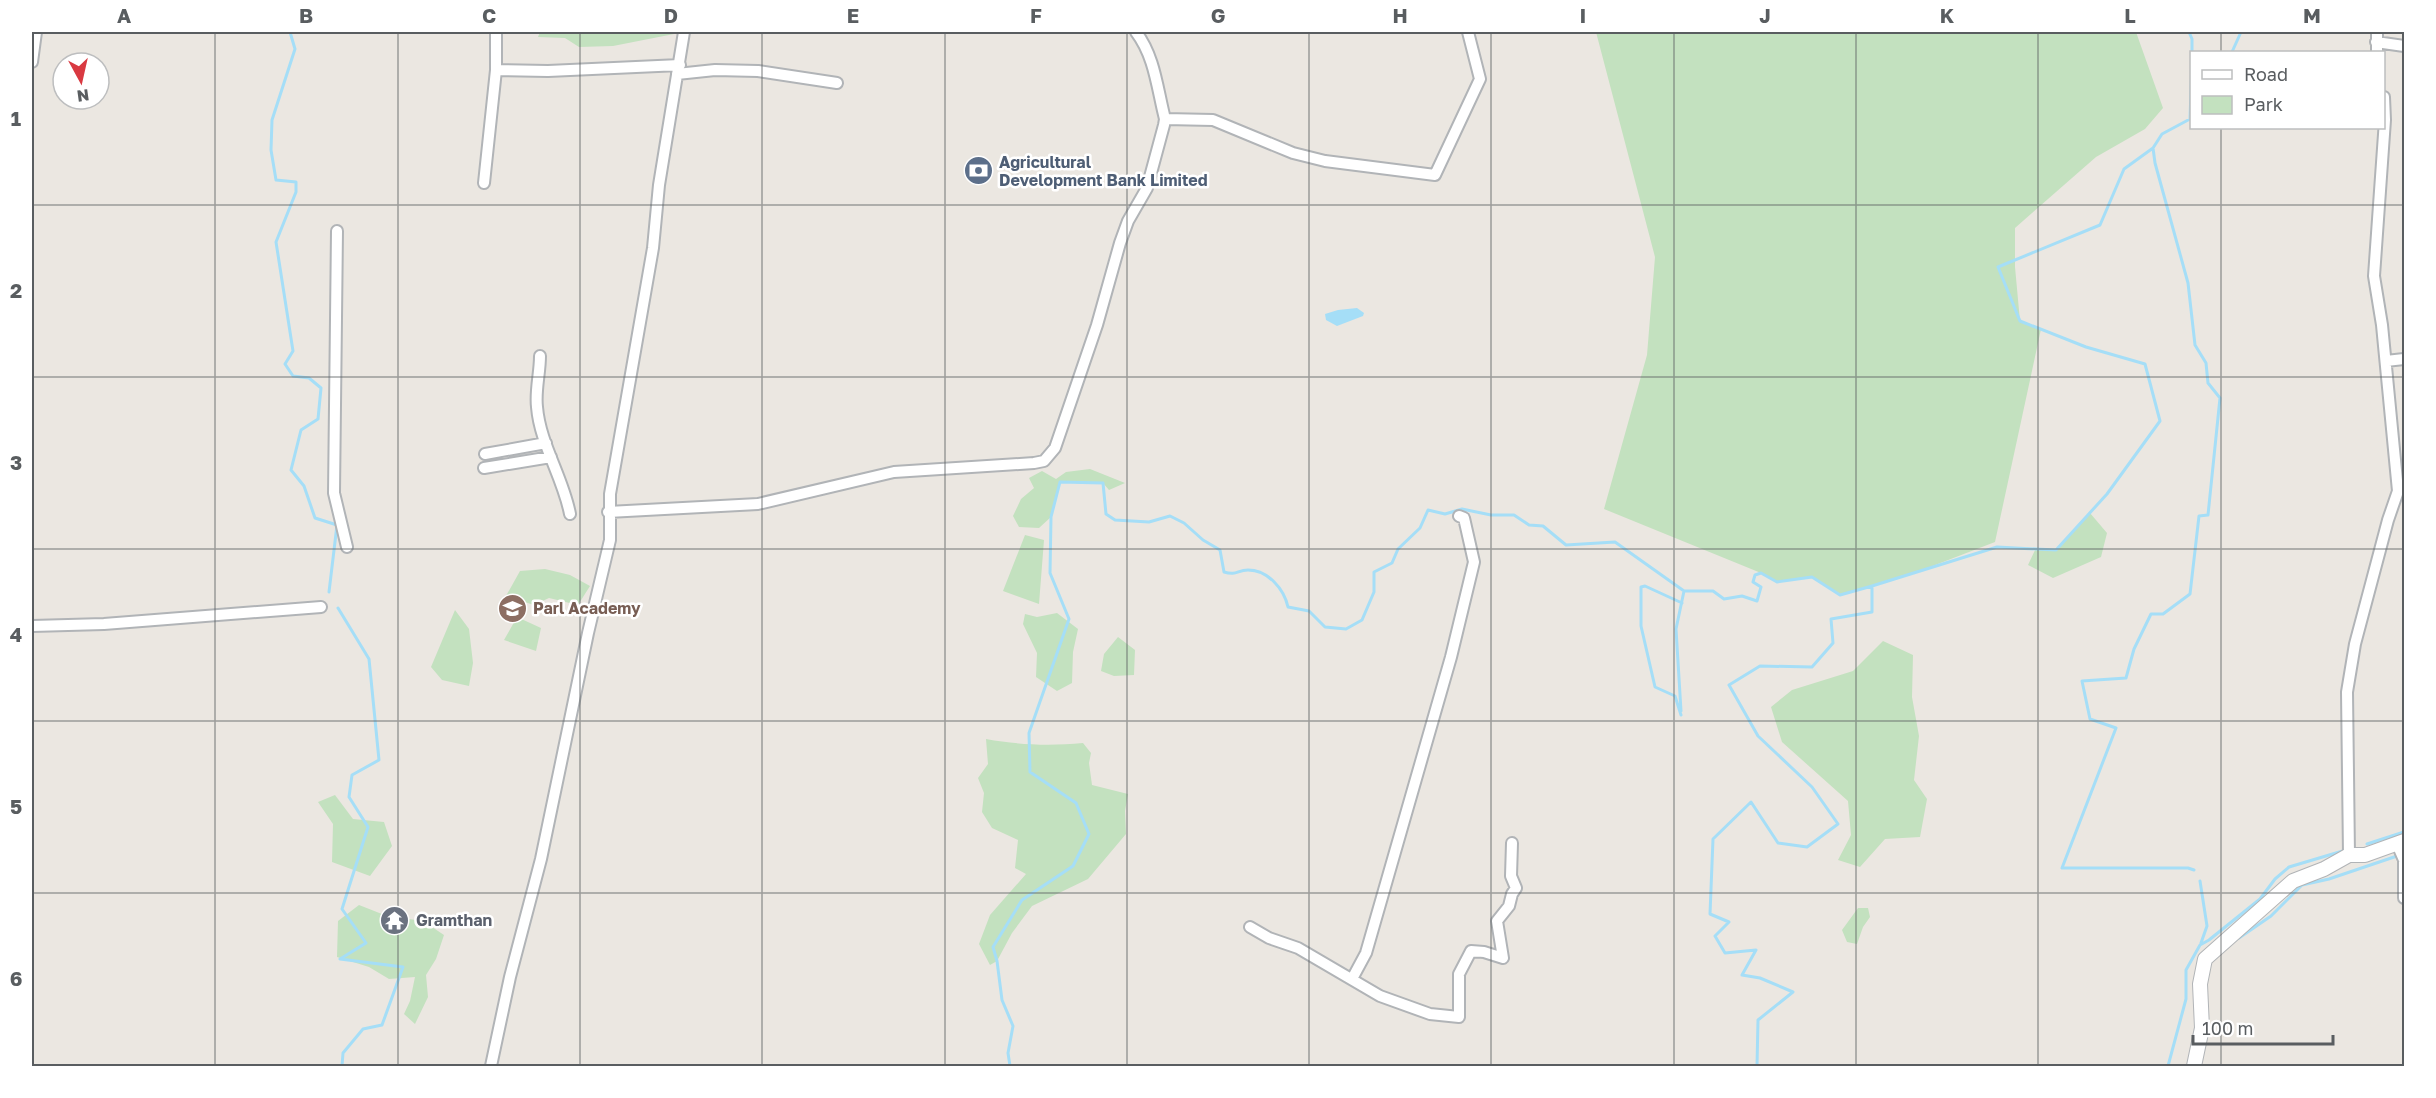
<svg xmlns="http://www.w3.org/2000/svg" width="2436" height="1098" viewBox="0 0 2436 1098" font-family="'Golos Text',sans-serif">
  <rect width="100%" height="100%" fill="#ebe7e1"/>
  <path fill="#c3e1bf" d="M540,32h134v2l-61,12 -34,1 -14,-9 -27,-1z
    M1596,32h540l27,76 -18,21 -49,28 -81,71v39l5,54 21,8 -46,213 -65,25 -90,28 -28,-18 -35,5 -16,-9 -157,-64 43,-154 8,-98z
    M1090,469l35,14 -16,7 -6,-7 -43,-1 -9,35 -12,11 -20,-1 -6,-11 8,-17 13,-11 -5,-10 13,-7 14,8 10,-7z
    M2090,513l17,20 -6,24 -48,21 -25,-13 8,-17 20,2z
    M1025,535l19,5 -5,64 -36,-13z
    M545,569l25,6 20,11 -12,19 -29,-7 -15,7 -28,-9 14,-25z
    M455,610l14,19 4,34 -4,23 -27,-6 -11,-13z
    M1057,613l21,16 -5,23 -1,31 -15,8 -21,-14 1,-24 -14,-29 2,-10 12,3z
    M517,617l24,11 -5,23 -32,-11z
    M1118,637l17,13 -1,25 -20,1 -13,-5 3,-17z
    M1883,641l30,14 -1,42 7,39 -5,44 13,19 -7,38 -35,2 -25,28 -22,-7 13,-25 -3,-34 -66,-59 -11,-35 21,-17 61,-19z
    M986,739c33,6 64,7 97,4l8,10 -2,10 3,22 36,9 -3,17 1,23 -38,45 -56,27 -20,27 -15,28 -7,4 -11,-21 11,-29 36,-41 -11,-6 3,-28 -26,-12 -10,-16 2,-19 -6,-15 10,-14z
    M335,795l18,24 31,3 8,24 -22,30 -38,-14 1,-38 -15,-22z
    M359,905l28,11 36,5 21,14 -8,24 -10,16 2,22 -13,27 -11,-10 6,-13 5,-24 -26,2 -20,-12 -32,-10 1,-36z
    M1858,908h10l2,9 -7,10 -6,17 -10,-2 -5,-12z"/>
  <path fill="#a5def7" d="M1357,308l7,5 -1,3 -26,10 -11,-6 -1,-6 13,-4z"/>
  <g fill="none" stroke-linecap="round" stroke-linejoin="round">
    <path stroke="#a5def7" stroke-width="3" d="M290,32l5,17 -23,71 -1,30 5,30 20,2v10l-20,50 17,109 -8,13 8,12 16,2 12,10 -3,31 -17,11 -10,40 13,16 11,32 22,7 -8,67
      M2189,32l3,7v13
      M2232,52l9,-20
      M2153,148l2,15 33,120 7,62 11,18 2,20 12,15 -12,117 -9,1 -9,78 -27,20h-12l-17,35 -8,29 -44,3 8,38 26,9 -54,140h126l6,2
      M338,608l31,51 10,101 -27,15 -3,22 19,30 -26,82 24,34 -26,16 63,8 -21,58 -19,4 -20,24 -1,13
      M1681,711l-5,-82 8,-38
      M1681,715l-6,-19 -20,-9 -14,-61v-39l4,-1 37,17
      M2367,844l37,-12
      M2200,881l7,45 -6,17
      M2239,938l32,-22 31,-31 27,-6 71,-24
      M1010,1066l-2,-13 5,-27 -11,-26 -5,-39 -4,-14 29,-47 51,-34 16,-32 -13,-31 -46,-31 -1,-39 40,-114 -19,-46 1,-56 9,-35 43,1 3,31 9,6 34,2 21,-6 14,7 19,17 17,10 4,22c13,4 13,-2 24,-2 20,0 36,19 40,37l21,4 16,16 21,2 16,-9 12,-28v-20l18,-9 6,-14 22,-21 8,-18 17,4 17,-5 29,6h23l15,10 14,1 23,19 49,-3 69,49h29l11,8 18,-3 15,5 4,-14 -8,-5 2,-7 6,-2 16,9 35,-5 28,18 32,-9
      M1757,1066l1,-46 35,-28 -33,-14 -18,-3 14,-25 -31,3 -10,-17 14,-14 -19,-8 3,-75 38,-37 27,41 29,4 31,-23 -26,-37 -54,-51 -29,-51 31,-19 52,1 21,-24 -2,-24 41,-7v-26l125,-39 59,3 51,-56 53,-73 -15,-57 -59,-17 -66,-26 -22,-54 102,-42 24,-56 29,-21 9,-14 28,-15 2,-59
      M2168,1066l18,-67v-29l14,-25 9,-5 51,-41 15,-20 14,-12 57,-17"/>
    <defs>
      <path id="minor" d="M2377,32v20
        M2376,42l28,4
        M32,62l4,-30
        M496,70l52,1 132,-6
        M677,74l38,-4 43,1 79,12
        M1165,119l48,1 80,33 32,8 110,14 45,-96 -12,-47
        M484,183l12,-113v-38
        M337,231l-3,262 13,54
        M540,356c0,17 -5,35 -3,51 3,37 26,70 33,107
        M2386,361l18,-2
        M485,454l61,-11
        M484,468l67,-11
        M608,512l150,-8 136,-32 140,-9 10,-2 11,-13 42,-123 23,-82 8,-22 19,-33 17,-63 1,-6c-8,-31 -10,-62 -29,-87
        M32,626l72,-2 217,-17
        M2397,844l7,16v38
        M2349,855l-2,-163 8,-48 33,-124 10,-29 -16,-166 -8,-49 11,-156 -1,-23
        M1250,927l19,11 29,10 82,48 50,18 29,3v-43l12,-23 13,1 19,6 -6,-37 12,-15 3,-12 4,-6 -5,-12 1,-33
        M1352,979l14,-26 85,-296 23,-95 -10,-44 -5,-2
        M491,1066l19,-89 31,-118 47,-226 22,-93v-46l43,-246 6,-63 25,-153"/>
      <path id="tertiary" d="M2194,1066l8,-38 -2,-44 5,-25 88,-78 31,-12 25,-14h16l39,-14"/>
    </defs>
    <use href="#minor" stroke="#b1b4b7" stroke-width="14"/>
    <use href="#tertiary" stroke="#b1b4b7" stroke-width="16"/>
    <use href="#minor" stroke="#fff" stroke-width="10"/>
    <use href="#tertiary" stroke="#fff" stroke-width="14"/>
  </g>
  <path fill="none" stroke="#595d60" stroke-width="1.5" stroke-opacity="0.55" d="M215,32v1034M398,32v1034M580,32v1034M762,32v1034M945,32v1034M1127,32v1034M1309,32v1034M1491,32v1034M1674,32v1034M1856,32v1034M2038,32v1034M2221,32v20M2221,128v938M32,205h2372M32,377h2372M32,549h2372M32,721h2372M32,893h2372"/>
  <defs>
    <symbol id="bank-disc" viewBox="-11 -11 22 22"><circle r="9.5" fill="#5c6f8a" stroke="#fff"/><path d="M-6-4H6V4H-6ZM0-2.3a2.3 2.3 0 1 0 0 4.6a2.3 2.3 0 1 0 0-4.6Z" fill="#fff"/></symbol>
    <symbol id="school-disc" viewBox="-11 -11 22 22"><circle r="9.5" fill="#8d6e63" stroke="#fff"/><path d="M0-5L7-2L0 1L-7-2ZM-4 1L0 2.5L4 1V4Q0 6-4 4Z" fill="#fff"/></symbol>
    <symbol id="temple-disc" viewBox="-11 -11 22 22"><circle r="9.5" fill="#6b7280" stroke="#fff"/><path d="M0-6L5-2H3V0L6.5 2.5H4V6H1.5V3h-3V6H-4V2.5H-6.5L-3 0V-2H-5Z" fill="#fff"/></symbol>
  </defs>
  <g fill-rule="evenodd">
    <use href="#bank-disc" x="962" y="154" width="33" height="33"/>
    <use href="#school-disc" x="496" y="592" width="33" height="33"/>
    <use href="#temple-disc" x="378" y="904" width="33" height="33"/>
  </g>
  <g text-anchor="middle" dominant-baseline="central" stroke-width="5" stroke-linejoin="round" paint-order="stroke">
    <g font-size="16" font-weight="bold" fill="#4e5e75" stroke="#fff" text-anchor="start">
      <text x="999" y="162">Agricultural<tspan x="999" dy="18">Development Bank Limited</tspan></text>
    </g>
    <g font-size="16" font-weight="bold" fill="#785e54" stroke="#fff" text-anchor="start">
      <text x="533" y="608">Parl Academy</text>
    </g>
    <g font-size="16" font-weight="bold" fill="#5b616d" stroke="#fff" text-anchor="start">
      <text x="416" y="920">Gramthan</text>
    </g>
  </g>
  <rect width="2436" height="1098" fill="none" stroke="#ffffff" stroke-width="66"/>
  <rect x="2190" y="51" width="195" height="78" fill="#ffffff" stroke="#bdbebf" stroke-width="1.5"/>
  <rect x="2202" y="70" width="30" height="9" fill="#ffffff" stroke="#bdbebf" stroke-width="1.5"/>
  <text x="2244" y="81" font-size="18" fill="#595d60">Road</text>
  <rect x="2202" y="96" width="30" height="18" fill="#c3e1bf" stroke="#bdbebf" stroke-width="1.5"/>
  <text x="2244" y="111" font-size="18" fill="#595d60">Park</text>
  <g transform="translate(81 81) rotate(172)"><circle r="28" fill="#ffffff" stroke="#bdbebf" stroke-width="1.5"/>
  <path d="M0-4.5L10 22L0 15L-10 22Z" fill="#d93941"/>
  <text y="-9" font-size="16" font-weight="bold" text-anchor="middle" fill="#595d60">N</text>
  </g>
  <path d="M2193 1035v9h140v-9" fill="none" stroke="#595d60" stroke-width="3"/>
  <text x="2202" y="1035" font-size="18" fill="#595d60" stroke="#ffffff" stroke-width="4.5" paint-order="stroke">100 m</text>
  <rect x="33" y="33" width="2370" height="1032" fill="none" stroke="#595d60" stroke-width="2"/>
  <g font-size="20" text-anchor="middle" font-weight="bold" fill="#595d60">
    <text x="124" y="23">A</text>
    <text x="306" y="23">B</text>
    <text x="489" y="23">C</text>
    <text x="671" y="23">D</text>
    <text x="853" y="23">E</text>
    <text x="1036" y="23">F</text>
    <text x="1218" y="23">G</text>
    <text x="1400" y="23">H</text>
    <text x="1583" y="23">I</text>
    <text x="1765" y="23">J</text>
    <text x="1947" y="23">K</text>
    <text x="2130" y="23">L</text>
    <text x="2312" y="23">M</text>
    <text x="16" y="126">1</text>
    <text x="16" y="298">2</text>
    <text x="16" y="470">3</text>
    <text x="16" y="642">4</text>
    <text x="16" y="814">5</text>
    <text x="16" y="986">6</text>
  </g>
</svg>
